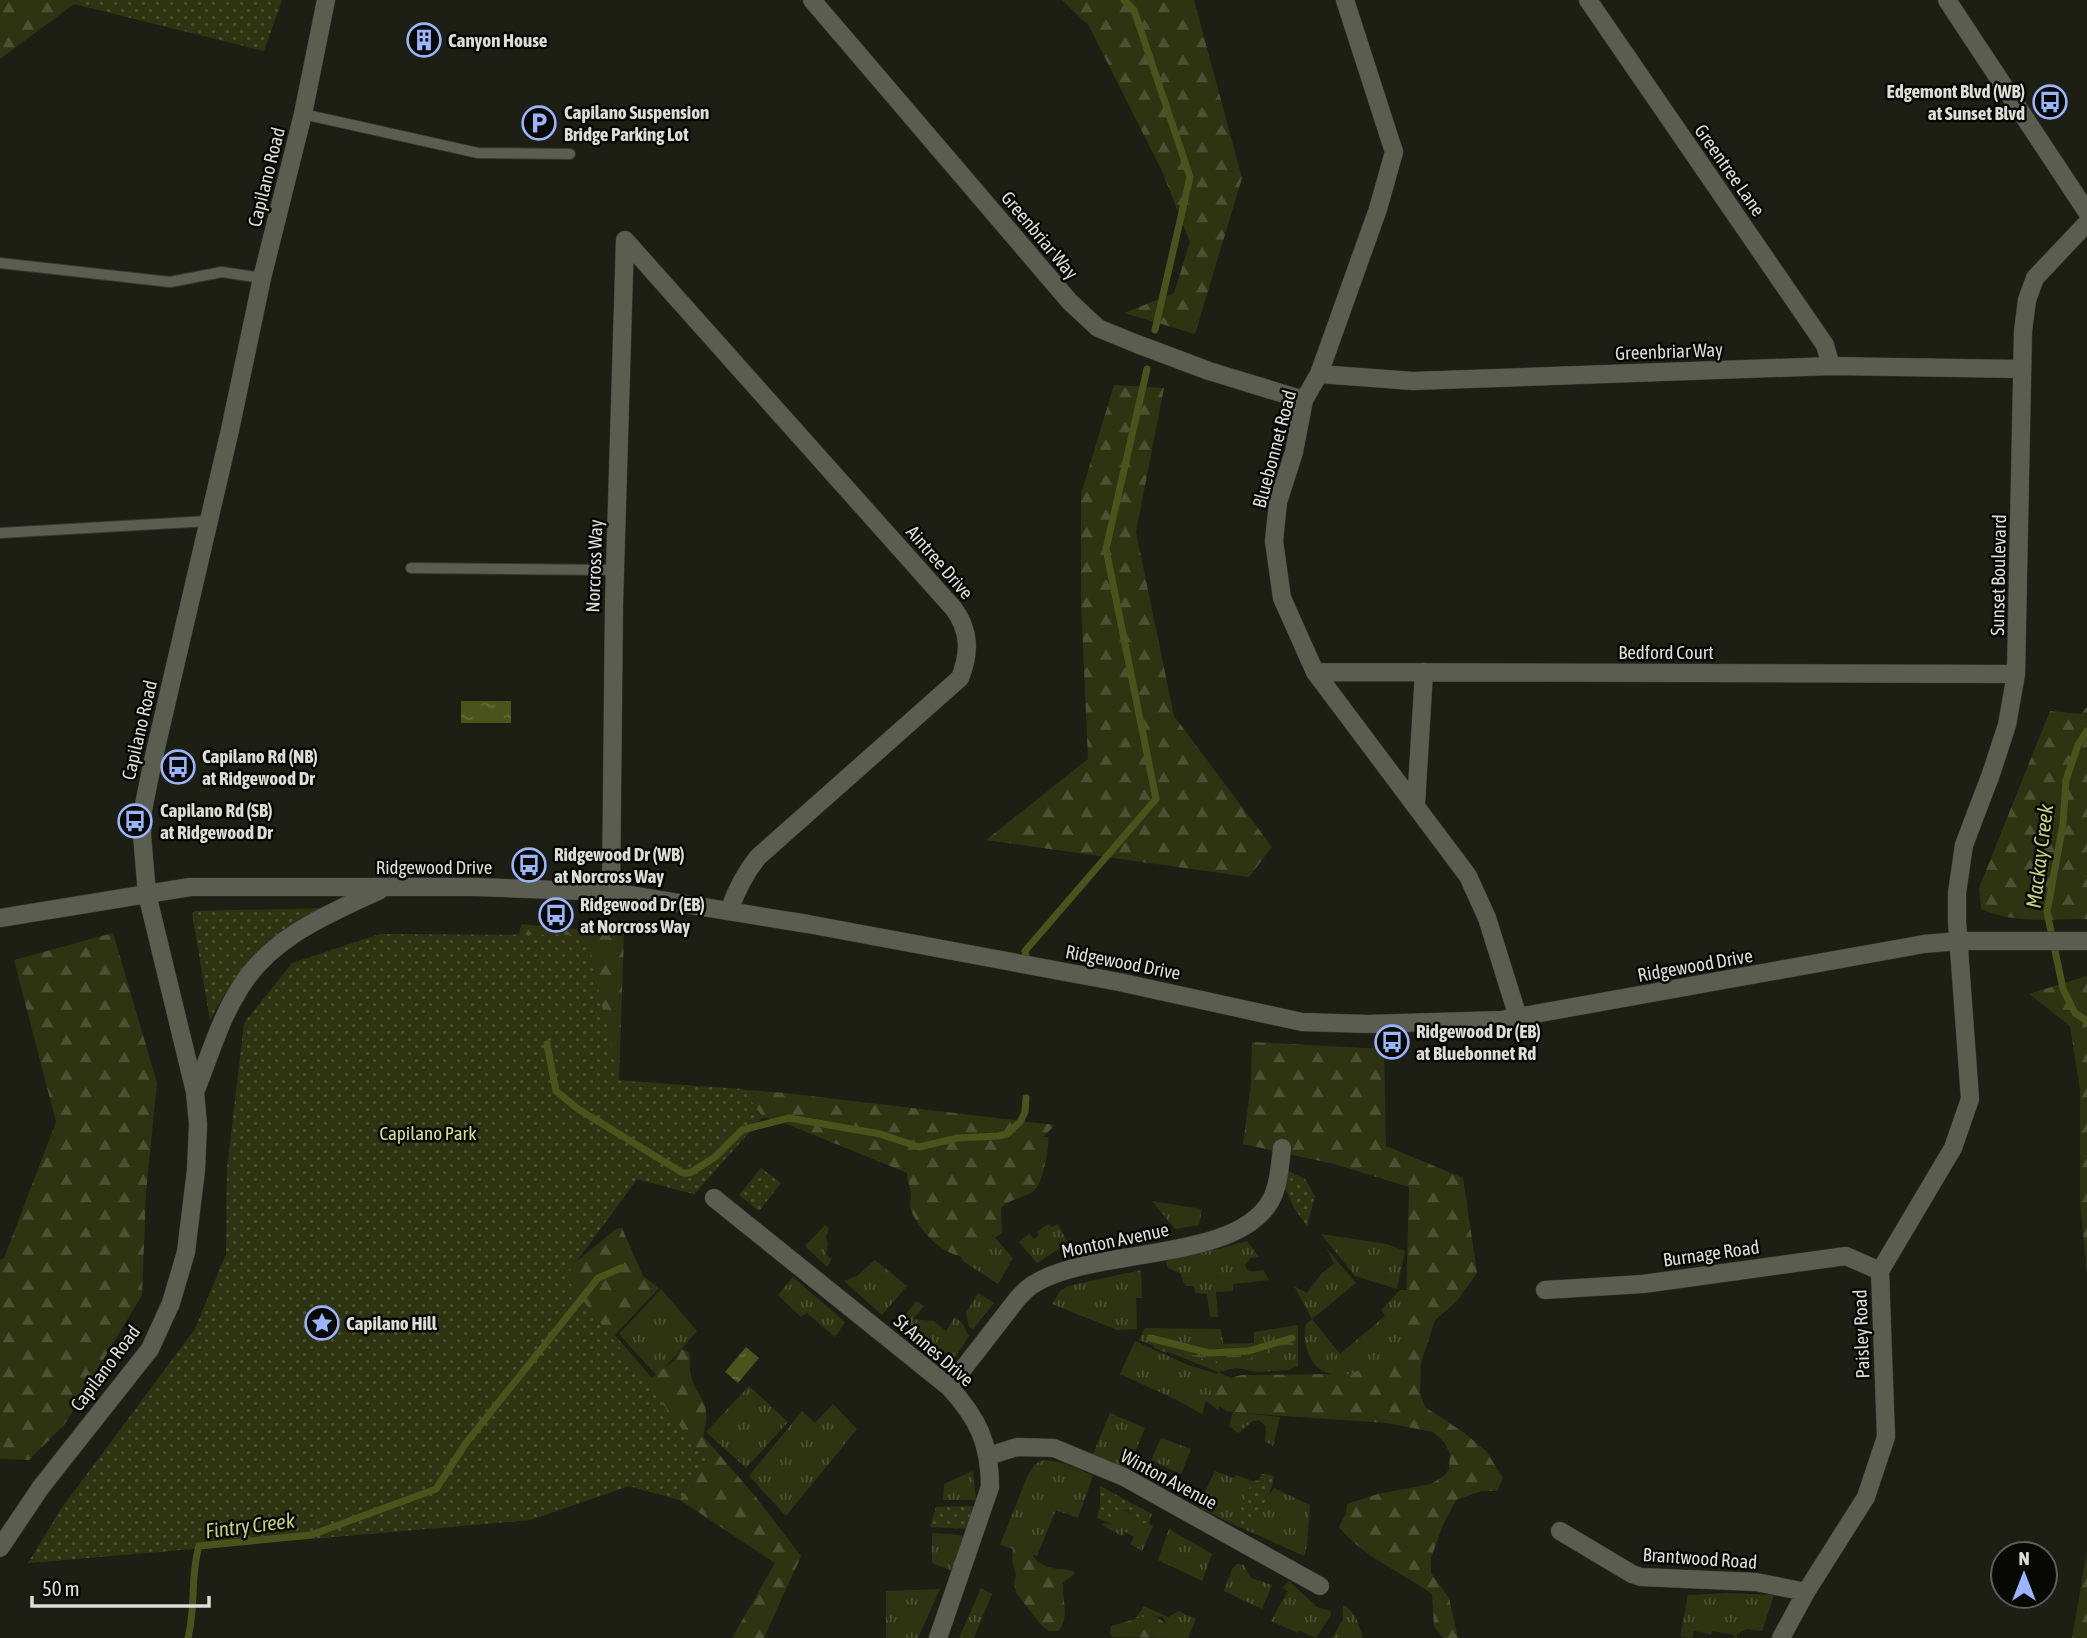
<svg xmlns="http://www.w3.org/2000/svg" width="2087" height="1638" viewBox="0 0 2087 1638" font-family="'Asap Condensed',sans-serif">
  <defs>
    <pattern id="grass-tufts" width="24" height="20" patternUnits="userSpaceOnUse" patternTransform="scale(1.75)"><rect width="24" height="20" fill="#2e3411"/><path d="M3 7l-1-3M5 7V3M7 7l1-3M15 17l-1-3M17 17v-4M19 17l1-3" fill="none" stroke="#4c5133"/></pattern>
    <pattern id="forest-firs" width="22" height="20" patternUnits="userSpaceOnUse" patternTransform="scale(1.75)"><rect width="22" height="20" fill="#2e3411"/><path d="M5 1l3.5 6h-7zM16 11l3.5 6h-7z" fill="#4c5133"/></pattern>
    <pattern id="wetland-marsh" width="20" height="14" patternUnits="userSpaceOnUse" patternTransform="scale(1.75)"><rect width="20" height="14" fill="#2e3411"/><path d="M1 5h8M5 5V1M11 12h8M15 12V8" fill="none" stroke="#4c5133"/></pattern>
    <pattern id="park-dots" width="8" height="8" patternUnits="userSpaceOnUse" patternTransform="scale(1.75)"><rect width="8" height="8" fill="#2e3411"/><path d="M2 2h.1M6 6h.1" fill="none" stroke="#4c5133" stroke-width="1.8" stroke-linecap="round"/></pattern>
    <pattern id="water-ripples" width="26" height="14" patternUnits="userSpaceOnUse" patternTransform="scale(1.75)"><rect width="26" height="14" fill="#4a531c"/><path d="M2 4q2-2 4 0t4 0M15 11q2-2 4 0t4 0" fill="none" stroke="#646b3c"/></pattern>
  </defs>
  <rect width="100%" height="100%" fill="#1d1f15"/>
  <path fill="url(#grass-tufts)" d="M1152,1201l50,8 -3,16 -24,4z
    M1048,1224l4,3 6,-3 10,19 -31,20 -18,-21 10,-8 5,5 5,-4 -2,-3z
    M825,1225l4,3 -3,9 2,6 -2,12 6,4 -5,8 -22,-21z
    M989,1231l24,27 -15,26 -35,-23 -2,-5z
    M1321,1234l66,10 18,7 -8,38 -42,-13z
    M1247,1241l12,16 -8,1 -6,7c3,9 10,6 18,5l6,10 -36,4v7l-17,1 2,25h-8l-3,-23 -12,-1 -1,-7h-9l-5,-13 -12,-5 -3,-9 54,-10z
    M1327,1249l29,34 -44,36 28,35 45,-38 -4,-6 19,-20h20l-10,65c-27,9 -84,38 -100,2 -5,-10 -7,-23 -4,-33l6,-5 -18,-33 13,7 15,-20 12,-9z
    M875,1260l32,26 -25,29 -38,-34 14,-6z
    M1141,1270l1,28h-6l1,31 -20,1 -65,-26 8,-13 8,-5z
    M793,1277l52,45 -10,15 -28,-24 -6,4 -23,-22z
    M661,1289l36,42 -40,45 -38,-42z
    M978,1293l16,10 -21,26 -4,-2 -3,-14z
    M916,1301l8,5 -11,13 21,2 12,10 9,-14 7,6 7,13 -20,31 -52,-41z
    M1298,1325v41l-9,4 -31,2 -22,-4 -18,4 -79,-32 6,-12 76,1 2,15 31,-1v-11z
    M1135,1341l53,24 43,13 -13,32 -12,-9 -4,13 -27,-15 -55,-25z
    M749,1386l39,36 -42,46 -40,-36z
    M833,1404l24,25 -71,87 -37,-40 53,-65 13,12z
    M1233,1412l47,5 -7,29 -8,-5 1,-15 -7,-6 -6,1 -15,12 -9,-7z
    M1110,1413l35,15 -17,41 -35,-15z
    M1161,1438l30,11 -10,25 -30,-14z
    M1044,1460c18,1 33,8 49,16l-15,42 -22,-8 -19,46 -37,-11 27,-68 8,-13z
    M973,1471l3,29h-33l1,-16z
    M1215,1471l18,7 3,-3 17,6 -20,43 -35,-17z
    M1274,1488l36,17 -3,41 -3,10 -60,-27z
    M1120,1510l7,1 26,15 -11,25 -12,-7 4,-7 -9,-5 -3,4 -20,-11 1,-2 8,1z
    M1169,1529l43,25 -10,27 -44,-21z
    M932,1533l36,3 -16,35 -20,-8z
    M1237,1564l7,1 7,13 21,7 -10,24 -38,-18 8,-22z
    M1289,1581l28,26 13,4 1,4 -15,23 -16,-7 -2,2 -27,-12 17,-30 -6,-3z
    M981,1588l11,6 -18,44h-15z
    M940,1589l-22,49h-32v-47z
    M1727,1593l47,2 -12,36 -16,-2 -9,5v4h-3v-3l-22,-4 -1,3 -17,-3 -2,7 -12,-1 8,-42z
    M1144,1606l24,11 11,-6 17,8 -8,19h-17l-8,-21 -14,-1 -14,3z
    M1343,1606h3l9,9 8,23h-31l11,-19z"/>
  <path fill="url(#forest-firs)" d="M0,0h77l-3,4 -74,55z
    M1062,0h132l48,178 -47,156 -71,-21 50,-20 16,-51 -28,-71 -73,-145z
    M1114,385l50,3 -28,144 38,184 98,131 -23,30 -263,-37 102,-81 -7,-158v-107z
    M2087,707v212c-37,0 -72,5 -106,-10l-2,-21 71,-177 31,3z
    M521,924l103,10 -5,146 166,13 270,32 -12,12h5c2,9 -6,47 -13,53 -8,8 -24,7 -34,18l1,25c-9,5 -27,24 -35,24 -23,0 -48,-26 -56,-47 -2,-5 0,-11 0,-16 -1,-8 -4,-14 -4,-21l-120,-49 -24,-7 -69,77 -57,-15 -61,83 40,-33 6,-1 21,48 16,12 -44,47 37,43 23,-19 6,-10 8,3c2,7 0,11 1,18 4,31 24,25 13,66l52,60 46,60 -37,82h-32l43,-75 -95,-63 -51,-14 -99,34 -502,43 486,-603z
    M113,933l44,150 -11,110 -4,102 -78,130 -35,35 -29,-1v-199l4,-2 52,-136 -42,-162z
    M2087,976v296l-7,-69v-113l-10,-64 -41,-32z
    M1252,1042l132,7 2,97 77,32 14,95 -20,28 -22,19 -14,43 -1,30 5,14 38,25 23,19 17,27 -6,13h-15l-26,9 -13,25 -12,33v15l18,25 9,40h-15l-9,-12 -2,-32c-31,-22 -69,-37 -93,-67l7,-14 1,-9 31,-10 53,-10 14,-9 4,-6 1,-14 -5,-12 -12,-11 -46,-9 -145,-10 -16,-2 -14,-11 -3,-16 9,-12 13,6 10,-3 110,-1c18,-10 37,-14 54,-26l4,-161 -75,-23 -91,-20 8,-60z
    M1013,1545h17c3,24 24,23 44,26l1,2 -12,10c-1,15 7,37 -5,48h-9l-7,-5 -26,-33 -2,-11 2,-6 -4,-15z
    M2087,1551v87h-15z
    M1149,1615c14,3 19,10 22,23l-59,-1 -2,-4 1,-7z"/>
  <path fill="url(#wetland-marsh)" d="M1293,1329l4,11 -3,5 -63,19 -14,-1 -35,-10 -18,-1 -10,-4 2,-11c43,8 102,28 137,-8z"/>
  <path fill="url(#park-dots)" d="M77,0h205l-18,51 -190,-47z
    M326,908c-46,31 -93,61 -116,113l-18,-108 3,-2z
    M380,934l206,1 33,146 123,8 21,28 -69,77 -57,-15 -72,98 141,183 -26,40 -51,-14 -99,34 -502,43 33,-54 134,-180 31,-75 1,-86 17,-145 48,-60z
    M761,1168l20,15 -22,28 -20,-16z
    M1288,1171l17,8 10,17 -8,30 -13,-18 -12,-26z
    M1262,1474l10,1 2,3c-3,19 -18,37 -30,51l-11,-5 20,-43 6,-1z
    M1100,1486l52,28 -3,9h-8l-12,-12 -6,-1 -12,14 -14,-6 3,-12z
    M976,1506l-7,23 -39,-2 6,-20z"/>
  <path fill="url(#water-ripples)" d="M461,701h50v22h-50z
    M746,1347l13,11 -21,25 -13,-11z"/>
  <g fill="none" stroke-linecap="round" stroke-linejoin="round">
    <path stroke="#4a531c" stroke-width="7" d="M1124,0l10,10 56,167 -35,153
      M2087,731l-9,14 -12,35 -3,44 -16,88 16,77 12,24 12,8
      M1026,956l-1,-5 131,-152 -50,-250 41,-180
      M547,1044l9,47 22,18 105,64h7l25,-16 27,-27 47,-12 91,16 39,13 39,-9 41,-2 8,-2 13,-12 5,-10 1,-14
      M1150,1338l59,15 40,-2 43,-13
      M188,1638c8,-31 2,-62 11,-92l112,-11 125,-46 30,-46 132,-165 23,-10"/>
    <defs>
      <path id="service" d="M303,114l175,39 92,1
        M0,263l170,19 52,-10 40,6
        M0,533l209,-12
        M411,568l204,2"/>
      <path id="minor" d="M812,0l258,302 28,26 39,16 72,27 95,29
        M1345,0l49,152 -16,57 -59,165 -15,26 -10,52 -16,50 -4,39 8,57 33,74 153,204 19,42 31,99
        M1588,0l237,345 6,21
        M625,240l329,369c16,22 16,44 6,69l-202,179c-13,16 -22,34 -29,54
        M1319,374l94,7 418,-15 191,3
        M1315,672l701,2
        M1416,804l8,-132
        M611,892l3,-288 11,-364
        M0,918l147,-24
        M714,1198l235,189c29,31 41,57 41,100l-52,151
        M1545,1290l98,-6 203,-28 34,15
        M949,1387l69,-89c5,-5 10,-11 16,-14 59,-37 203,-21 237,-84 8,-15 9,-36 11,-52
        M988,1456l29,-9 37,1 70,29 196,109
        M1560,1531l72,43 9,3 115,5 50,10
        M1781,1638l25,-46 60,-95 20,-60 -6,-166 73,-123 17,-49 -13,-178v-28l7,-48 27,-71 16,-49 9,-51 7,-343 4,-31 8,-22 52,-55"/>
      <path id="tertiary" d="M1947,0l140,212"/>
      <path id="secondary" d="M147,894l43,-7h286l135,5 197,32 311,58 183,40 66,2 133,-4 423,-76 34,-3h129
        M195,1092c14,-34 25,-73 45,-104 31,-51 88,-74 140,-98
        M0,1548l41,-61 109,-138 21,-46 15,-51 10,-82 2,-46 -3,-32 -48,-198 -5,-59 1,-25 9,-45 78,-335 32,-152 41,-164 23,-114"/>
    </defs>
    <use href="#service" stroke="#363832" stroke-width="12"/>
    <use href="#minor" stroke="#363832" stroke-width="19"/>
    <use href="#tertiary" stroke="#363832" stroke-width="19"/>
    <use href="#secondary" stroke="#363832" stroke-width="19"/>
    <use href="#service" stroke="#5b5d51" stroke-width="10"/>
    <use href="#minor" stroke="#5b5d51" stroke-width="18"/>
    <use href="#tertiary" stroke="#5b5d51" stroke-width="18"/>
    <use href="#secondary" stroke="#5b5d51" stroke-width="18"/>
  </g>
  <defs>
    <symbol id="building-ring" viewBox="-11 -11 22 22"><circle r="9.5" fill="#080905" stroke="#9ab5fd" stroke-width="1.5"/><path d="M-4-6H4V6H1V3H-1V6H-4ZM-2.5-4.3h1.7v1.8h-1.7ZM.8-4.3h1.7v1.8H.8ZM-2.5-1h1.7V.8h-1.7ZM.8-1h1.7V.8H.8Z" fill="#9ab5fd"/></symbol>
    <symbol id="bus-ring" viewBox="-11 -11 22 22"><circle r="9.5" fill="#080905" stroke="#9ab5fd" stroke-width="1.5"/><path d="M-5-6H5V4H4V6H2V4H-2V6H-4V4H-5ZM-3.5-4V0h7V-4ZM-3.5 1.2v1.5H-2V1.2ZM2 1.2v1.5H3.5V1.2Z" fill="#9ab5fd"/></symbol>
    <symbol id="parking-ring" viewBox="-11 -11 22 22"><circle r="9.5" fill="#080905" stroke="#9ab5fd" stroke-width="1.5"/><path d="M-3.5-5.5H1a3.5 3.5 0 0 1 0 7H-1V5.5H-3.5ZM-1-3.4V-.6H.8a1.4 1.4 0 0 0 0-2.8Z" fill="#9ab5fd"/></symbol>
    <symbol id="sight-ring" viewBox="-11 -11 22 22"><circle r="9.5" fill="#080905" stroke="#9ab5fd" stroke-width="1.5"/><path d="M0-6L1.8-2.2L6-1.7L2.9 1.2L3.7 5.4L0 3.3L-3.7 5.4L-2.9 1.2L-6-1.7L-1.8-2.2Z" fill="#9ab5fd"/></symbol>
  </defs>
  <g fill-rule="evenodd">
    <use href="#building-ring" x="405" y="21" width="38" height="38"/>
    <use href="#bus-ring" x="2031" y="83" width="38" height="38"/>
    <use href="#parking-ring" x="520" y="104" width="38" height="38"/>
    <use href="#bus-ring" x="159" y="748" width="38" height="38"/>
    <use href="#bus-ring" x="116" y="802" width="38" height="38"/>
    <use href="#bus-ring" x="510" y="846" width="38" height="38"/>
    <use href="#bus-ring" x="537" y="896" width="38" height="38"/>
    <use href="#bus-ring" x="1373" y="1023" width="38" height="38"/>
    <use href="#sight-ring" x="303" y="1304" width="38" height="38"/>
  </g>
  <g text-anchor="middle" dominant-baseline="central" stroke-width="5" stroke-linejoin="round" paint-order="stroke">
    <g font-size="19" font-weight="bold" fill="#dcded7" stroke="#080905" text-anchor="start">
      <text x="448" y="40">Canyon House</text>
      <text x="2025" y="91" text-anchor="end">Edgemont Blvd (WB)<tspan x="2025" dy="22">at Sunset Blvd</tspan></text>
      <text x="564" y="112">Capilano Suspension<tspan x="564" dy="22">Bridge Parking Lot</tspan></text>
      <text x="202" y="756">Capilano Rd (NB)<tspan x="202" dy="22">at Ridgewood Dr</tspan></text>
      <text x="160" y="810">Capilano Rd (SB)<tspan x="160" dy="22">at Ridgewood Dr</tspan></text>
      <text x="554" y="854">Ridgewood Dr (WB)<tspan x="554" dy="22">at Norcross Way</tspan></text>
      <text x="580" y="904">Ridgewood Dr (EB)<tspan x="580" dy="22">at Norcross Way</tspan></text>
      <text x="1416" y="1031">Ridgewood Dr (EB)<tspan x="1416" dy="22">at Bluebonnet Rd</tspan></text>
      <text x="346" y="1323">Capilano Hill</text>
    </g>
    <g font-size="19" fill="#dcded7" stroke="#080905">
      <text transform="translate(1730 170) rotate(55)">Greentree Lane</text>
      <text transform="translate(266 177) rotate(-76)">Capilano Road</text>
      <text transform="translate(1040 235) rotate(50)">Greenbriar Way</text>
      <text transform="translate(1669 351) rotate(-2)">Greenbriar Way</text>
      <text transform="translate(1274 449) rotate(-75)">Bluebonnet Road</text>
      <text transform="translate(940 562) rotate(49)">Aintree Drive</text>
      <text transform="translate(594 566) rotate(-88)">Norcross Way</text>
      <text transform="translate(1998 575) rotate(-89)">Sunset Boulevard</text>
      <text x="1666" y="652">Bedford Court</text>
      <text transform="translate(139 730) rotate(-77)">Capilano Road</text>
      <text x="434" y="867">Ridgewood Drive</text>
      <text transform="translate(1123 962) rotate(11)">Ridgewood Drive</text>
      <text transform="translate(1695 965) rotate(-10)">Ridgewood Drive</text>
      <text transform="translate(1115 1240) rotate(-12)">Monton Avenue</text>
      <text transform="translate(1711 1253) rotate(-8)">Burnage Road</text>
      <text transform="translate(1861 1334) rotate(-92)">Paisley Road</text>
      <text transform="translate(934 1350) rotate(41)">St Annes Drive</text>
      <text transform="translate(105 1368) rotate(-53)">Capilano Road</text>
      <text transform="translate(1169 1479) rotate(28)">Winton Avenue</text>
      <text transform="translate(1700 1558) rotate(4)">Brantwood Road</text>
    </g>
    <g font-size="19" fill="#d1e18e" stroke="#080905">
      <text x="428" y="1133">Capilano Park</text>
    </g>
    <g font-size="21" font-style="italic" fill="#c2d27f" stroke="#080905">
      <text transform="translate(2039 856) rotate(-83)">Mackay Creek</text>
      <text transform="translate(250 1525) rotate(-7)">Fintry Creek</text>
    </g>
  </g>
  <g transform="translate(2024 1575)"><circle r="33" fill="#080905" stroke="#5d5e59" stroke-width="2"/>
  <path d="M0-5L12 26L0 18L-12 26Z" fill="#9ab5fd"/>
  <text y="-10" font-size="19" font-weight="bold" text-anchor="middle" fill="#dcded7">N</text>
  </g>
  <path d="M32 1596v10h177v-10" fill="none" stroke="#dcded7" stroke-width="3.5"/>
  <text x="42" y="1596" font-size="21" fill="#dcded7" stroke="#080905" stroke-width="5" paint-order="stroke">50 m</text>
</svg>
